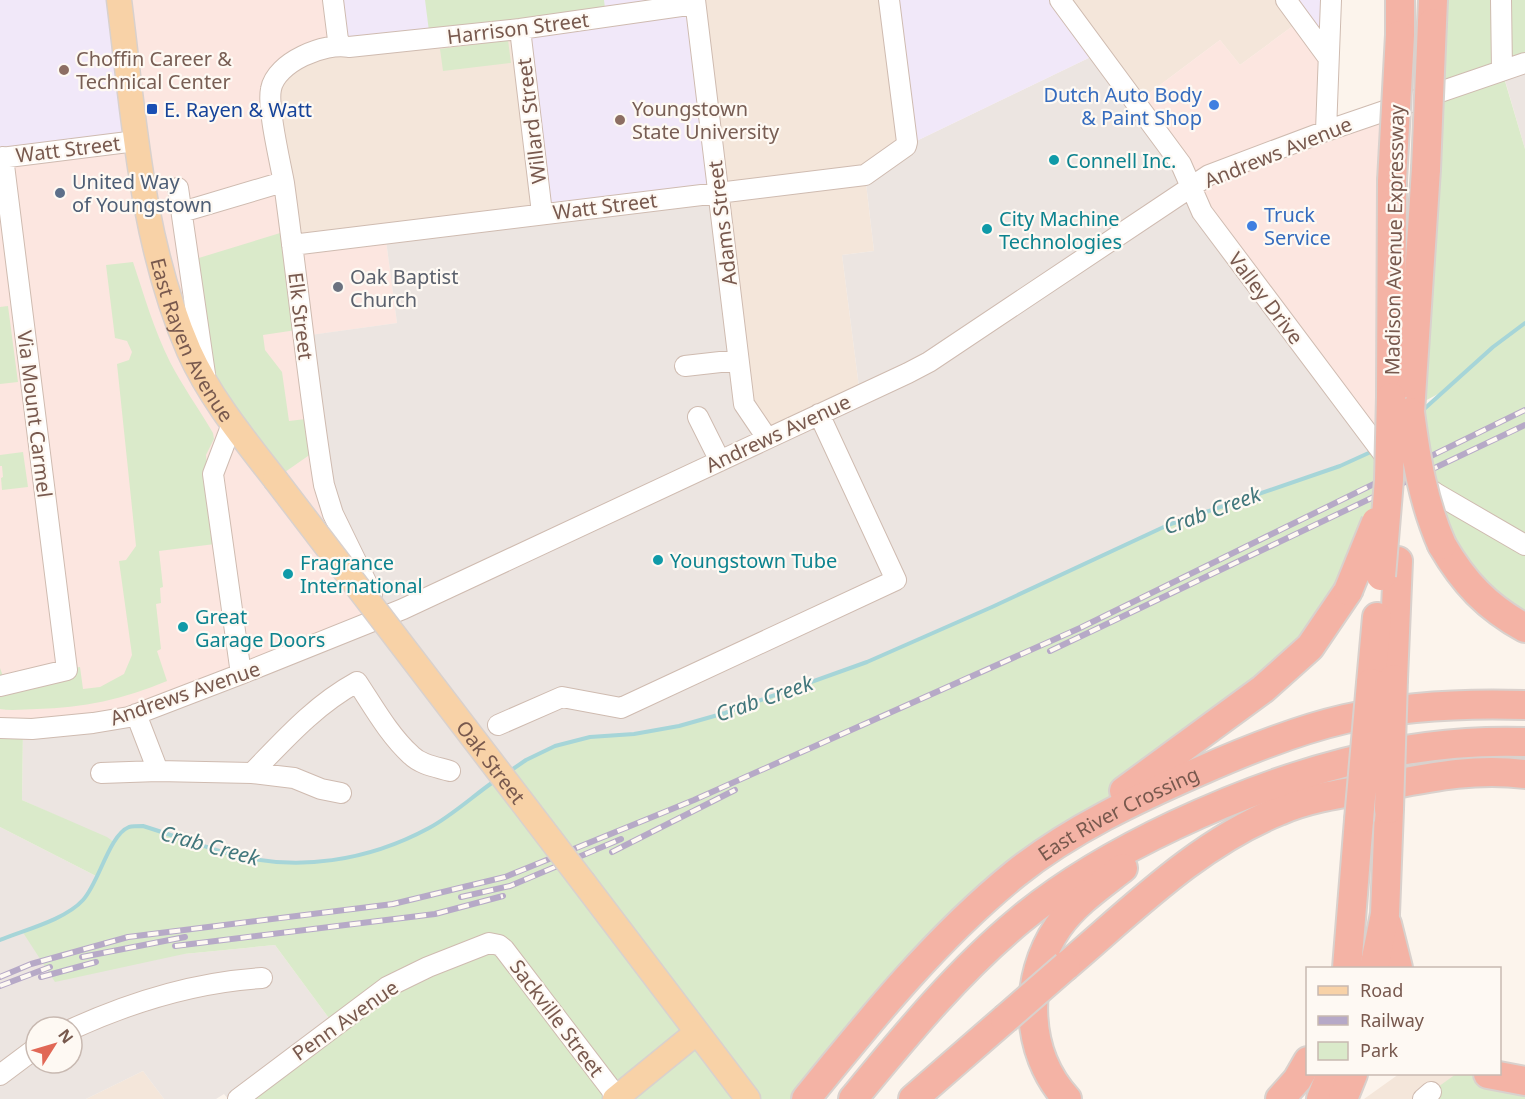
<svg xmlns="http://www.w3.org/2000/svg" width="1525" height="1099" viewBox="0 0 1525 1099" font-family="'Noto Sans',sans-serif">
  <rect width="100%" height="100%" fill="#fcf4ec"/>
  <path fill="#f4e6da" d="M695,0h194l18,142 -42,33 9,76 -32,4 18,140 -93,43 -23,-34 -26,-211 -426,52 -16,-168 16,-14z
    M1060,0h226l15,20 -61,45 -20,-25 -84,63z
    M143,1071l21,28h-78z
    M1399,1074h89l37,25h-161z"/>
  <path fill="#fce6e0" d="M119,0h214l5,40 -62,37 16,168 93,-12 12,90 -93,13 82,281 -257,100 -129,11v-570z
    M1301,20l26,36 -1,75 70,-25 -19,339 -241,-342 84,-63 20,25z"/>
  <path fill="#ece5e1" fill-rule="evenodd" d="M1099,53l103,159 175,233 -7,8 -136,50 -66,22 -176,82 -125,55 -142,51 -62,18 -73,6 -35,9 -29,14 -25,16 -70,50 -50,24 -42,11 -62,1 -45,-8 -89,-28 -23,8 -5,8 -93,-42 1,-71 70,-6 293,-106 -53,-103 -30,-178 94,-13 -12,-90 333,-40 20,167 30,78 92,-43 -18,-140 32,-4 -9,-76 41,-29z
    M1525,63v86l-23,-79z
    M0,827l98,50 -16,24 -22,15 -38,15 162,23 91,-9 59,80 -96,74h-10l-4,-5 -8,5h-52l-21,-28 -57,28h-86zM36,1027h36v36h-36z"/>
  <path fill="#f1e8f9" d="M0,0h119l17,141 -136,17z
    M333,0h361l24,193 -176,20 -22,-184 -173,18z
    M889,0h171l39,53 -193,93z
    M1286,0h45l-4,56z"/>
  <path fill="#daeaca" d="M425,0h179l2,17 -176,22z
    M1433,0h92v63l-23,8 23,78v479l-54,-46 -34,-88 -36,-24 -12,10 -79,167 -260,199 -244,253h-568l96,-74 -59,-80 -91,9 -129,28 -33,-51 38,-15 22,-15 16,-24 -98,-50v-99l23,1 -1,71 85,37 7,5 15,-15 14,-1 89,28 45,8 62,-2 42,-10 50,-24 70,-50 25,-16 29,-14 35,-9 44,-3 45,-8 46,-13 142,-51 125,-55 176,-82 172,-59 30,-13 32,-22 38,-38 -17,9z
    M508,40l3,23 -68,8 -3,-22z
    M290,230l13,99 -40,6 2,15 17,22 7,49 25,-3 4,31 -43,30 -63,-86 -23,-132z
    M133,262c11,33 21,68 37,100 13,25 29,47 43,71l1,6 -8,16 9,89 -56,7 4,36 -3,1 1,15 -5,1 5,45 -4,2 10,30c-42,18 -85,27 -130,28 -12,0 -25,2 -37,0v-41l4,11 76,-12 3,22 17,-2 24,-13 8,-19 -13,-94 7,-1 10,-14 -19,-182 12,-4 3,-8 -5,-11 -12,-3 -9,-73z
    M8,306l10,76 -18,2v-77z
    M23,452l5,35 -26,3 -1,-12 2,-1 -1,-11h-2v-11z
    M1456,1074h32l37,7v18h-88l-6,-7z"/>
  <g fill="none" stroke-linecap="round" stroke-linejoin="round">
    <path stroke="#a6d5d8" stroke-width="4" d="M1423,410l70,-63 32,-24
      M510,771l16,-11 29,-14 35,-9 44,-3 45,-8 46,-13 142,-51 125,-55 176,-82 172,-59 33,-15
      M0,940c24,-10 65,-20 83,-40 16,-17 26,-65 46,-73 4,-1 10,-1 14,-1 29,9 58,20 87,28 68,18 138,7 199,-26 24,-13 45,-33 67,-48"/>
    <defs>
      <path id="minor" d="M333,0l5,40 4,5
        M695,0l49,404 23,34
        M1060,0l121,164 21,48 183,244 7,6
        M1286,0l41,56
        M1501,0l1,70
        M520,29l22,184
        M1326,131l5,-131
        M0,158l136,-17
        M178,188l27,186
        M182,212l101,-30
        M292,245l573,-70 41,-29 1,-4 -18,-142
        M685,366l53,-6
        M698,417l22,44
        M232,424l-19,50 28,200
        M1418,481l19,13 88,51
        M372,594l-39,-80 -9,-29c-16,-100 -26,-201 -40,-302 -4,-22 -17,-75 -13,-94 5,-27 54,-47 78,-42l171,-18 175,-25
        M0,686l67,-16 -64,-513
        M498,725l64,-28 59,11 275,-128 -77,-166
        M0,728l32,1 61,-6 36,-6 112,-43 162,-65 505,-236 21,-11 280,-187 117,-44 199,-68
        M158,771l94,2 42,5 27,11 20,4
        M101,773l57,-2 -22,-57
        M252,773c33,-34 63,-68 105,-91 16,24 32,53 54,73 10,10 26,12 39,16
        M72,1029c59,-27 125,-47 190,-51
        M0,1075l36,-27
        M238,1099l149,-112 41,-20 61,-24 10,2 5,4 113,148
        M1423,1099l8,-7"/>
      <g id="major">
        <path id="s1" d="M119,0c15,118 22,240 70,351 21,47 55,88 86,128"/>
        <path d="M584,883l164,216"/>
        <path d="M615,1099l81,-66"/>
      </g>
      <g id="highway">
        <path d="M1432,23l1,-23"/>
        <path d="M1400,35v-35"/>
        <path d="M1391,397l1,-216"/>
        <path d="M1410,412l16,-243"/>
        <path d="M1442,545c22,38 45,62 83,83"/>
        <path d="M1393,679l5,-118"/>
        <path d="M1371,683l6,-66"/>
        <path d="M1124,791l139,-102 47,-42 38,-56"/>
        <path d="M1387,924l11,44"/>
        <path d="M1066,966c66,-56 131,-122 213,-155 34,-15 74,-19 111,-26 46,-9 88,-17 135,-11"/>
        <path d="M1347,968l12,-148"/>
        <path d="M1374,968l11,-54 4,-105"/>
        <path d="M1488,1074l37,7"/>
        <path id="s2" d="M806,1099c65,-80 129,-160 209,-225 55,-44 121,-75 185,-103 45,-20 97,-41 145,-52 59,-13 120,-16 180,-14"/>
        <path d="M853,1099c52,-63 104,-127 167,-179 47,-39 100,-69 155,-95 111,-52 226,-87 350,-83"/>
        <path d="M913,1099l92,-80"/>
        <path d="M1067,1099c-43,-47 -44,-121 -9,-172 17,-24 42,-41 65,-59"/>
        <path d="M1280,1099l17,-19 11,-19"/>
        <path d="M1321,1099l10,-25"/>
        <path d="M1343,1099l10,-25"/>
      </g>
    </defs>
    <use href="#minor" stroke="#cfbbb0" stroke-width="22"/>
    <use href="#major" stroke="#d9d1cd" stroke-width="27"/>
    <use href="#highway" stroke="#d9d1cd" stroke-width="32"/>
    <use href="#minor" stroke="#fff" stroke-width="20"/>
    <use href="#major" stroke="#f8d2a7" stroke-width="24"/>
    <use href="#highway" stroke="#f4b3a5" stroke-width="28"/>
    <defs>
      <path id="rail" d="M1050,651l475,-226
        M612,852l123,-62
        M461,897l49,-11 111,-47
        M175,946l260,-32 68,-18
        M82,957l103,-20
        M0,977l31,-13 97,-27 265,-33 112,-27 189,-77 386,-172 445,-218
        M41,977l55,-15
        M0,986l50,-19"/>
    </defs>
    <use href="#rail" stroke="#b6a9c7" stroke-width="6"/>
    <use href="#rail" stroke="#fef9f3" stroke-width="4" stroke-dasharray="11" stroke-linecap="butt"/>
    <defs>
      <g id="major-bridge">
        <path id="s3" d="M275,479l309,404"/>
      </g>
      <path id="highway-bridge" d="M1426,169l6,-146
        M1392,181l8,-146
        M1410,412c6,46 13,90 32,133
        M1381,576l8,-96 2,-83
        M1348,591l28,-69
        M1389,809l4,-130
        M1359,820l12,-137
        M1005,1019l61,-53"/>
    </defs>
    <use href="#major-bridge" stroke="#d9d1cd" stroke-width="27" stroke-linecap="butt"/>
    <use href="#highway-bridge" stroke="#d9d1cd" stroke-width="32" stroke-linecap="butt"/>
    <use href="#major-bridge" stroke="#f8d2a7" stroke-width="24"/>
    <use href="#highway-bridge" stroke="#f4b3a5" stroke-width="28"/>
  </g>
  <g fill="#8d6e63" stroke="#fef9f3" stroke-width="2">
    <circle cx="64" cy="70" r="6"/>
    <circle cx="620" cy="120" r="6"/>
  </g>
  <g fill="#3f7fe0" stroke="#fef9f3" stroke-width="2">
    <circle cx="1214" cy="105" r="6"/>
    <circle cx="1252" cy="226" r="6"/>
  </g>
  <rect fill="#1a4fb4" stroke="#fef9f3" stroke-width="2" x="146" y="103" width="12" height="12" rx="3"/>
  <g fill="#0f9aa8" stroke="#fef9f3" stroke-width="2">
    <circle cx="1054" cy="160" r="6"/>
    <circle cx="987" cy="229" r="6"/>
    <circle cx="658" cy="560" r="6"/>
    <circle cx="288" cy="574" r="6"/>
    <circle cx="183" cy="627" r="6"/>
  </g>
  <circle fill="#5c6f8a" stroke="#fef9f3" stroke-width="2" cx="60" cy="193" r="6"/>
  <circle fill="#6b7280" stroke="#fef9f3" stroke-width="2" cx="338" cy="287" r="6"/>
  <g text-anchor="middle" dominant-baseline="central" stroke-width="4.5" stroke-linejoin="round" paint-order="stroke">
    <g font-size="20" fill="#78594e" stroke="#fef9f3">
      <text transform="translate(518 28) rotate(-7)">Harrison Street</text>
      <text transform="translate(531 121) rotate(-97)">Willard Street</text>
      <text transform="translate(68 149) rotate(-7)">Watt Street</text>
      <text transform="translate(1278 152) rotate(-22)">Andrews Avenue</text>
      <text transform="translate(605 206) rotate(-7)">Watt Street</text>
      <text transform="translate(722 223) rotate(-97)">Adams Street</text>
      <text transform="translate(1394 240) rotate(-89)">Madison Avenue Expressway</text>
      <text transform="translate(1266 298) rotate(53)">Valley Drive</text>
      <text transform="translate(301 316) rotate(83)">Elk Street</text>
      <text stroke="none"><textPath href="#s1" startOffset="350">East Rayen Avenue</textPath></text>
      <text transform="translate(35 414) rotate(83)">Via Mount Carmel</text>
      <text transform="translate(778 433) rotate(-25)">Andrews Avenue</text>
      <text transform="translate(185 693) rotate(-19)">Andrews Avenue</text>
      <text stroke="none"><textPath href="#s3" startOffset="356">Oak Street</textPath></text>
      <text stroke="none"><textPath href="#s2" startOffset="428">East River Crossing</textPath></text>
      <text transform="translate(557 1018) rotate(53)">Sackville Street</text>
      <text transform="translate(345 1020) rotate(-35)">Penn Avenue</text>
    </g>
    <g font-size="20" fill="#785e54" stroke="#fef9f3" text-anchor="start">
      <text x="76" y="58">Choffin Career &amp;<tspan x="76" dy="23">Technical Center</tspan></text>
      <text x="632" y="108">Youngstown<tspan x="632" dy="23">State University</tspan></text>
    </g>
    <g font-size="20" fill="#366cbe" stroke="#fef9f3" text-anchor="end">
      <text x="1202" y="94">Dutch Auto Body<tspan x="1202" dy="23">&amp; Paint Shop</tspan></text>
      <text x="1264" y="214" text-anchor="start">Truck<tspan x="1264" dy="23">Service</tspan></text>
    </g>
    <g font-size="20" fill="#164399" stroke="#fef9f3" text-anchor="start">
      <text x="164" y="109">E. Rayen &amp; Watt</text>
    </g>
    <g font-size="20" fill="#0d838f" stroke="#fef9f3" text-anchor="start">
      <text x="1066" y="160">Connell Inc.</text>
      <text x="999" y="218">City Machine<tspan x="999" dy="23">Technologies</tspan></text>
      <text x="670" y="560">Youngstown Tube</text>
      <text x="300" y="562">Fragrance<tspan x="300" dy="23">International</tspan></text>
      <text x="195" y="616">Great<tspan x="195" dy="23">Garage Doors</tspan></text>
    </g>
    <g font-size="20" fill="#4e5e75" stroke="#fef9f3" text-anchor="start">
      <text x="72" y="181">United Way<tspan x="72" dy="23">of Youngstown</tspan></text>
    </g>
    <g font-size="20" fill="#5b616d" stroke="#fef9f3" text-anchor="start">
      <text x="350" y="276">Oak Baptist<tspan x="350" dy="23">Church</tspan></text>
    </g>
    <g font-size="21" font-style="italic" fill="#42777c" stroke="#fef9f3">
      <text transform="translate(1212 510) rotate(-20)">Crab Creek</text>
      <text transform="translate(764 698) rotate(-19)">Crab Creek</text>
      <text transform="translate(210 845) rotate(15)">Crab Creek</text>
    </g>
  </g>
  <rect x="1306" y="967" width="195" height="108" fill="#fef9f3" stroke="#c8b9b1" stroke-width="1.5"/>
  <rect x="1318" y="986" width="30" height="9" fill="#f8d2a7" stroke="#c8b9b1" stroke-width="1.5"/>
  <text x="1360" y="997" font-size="18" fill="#78594e">Road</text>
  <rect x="1318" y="1016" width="30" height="9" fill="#b6a9c7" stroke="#c8b9b1" stroke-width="1.5"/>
  <text x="1360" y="1027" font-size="18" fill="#78594e">Railway</text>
  <rect x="1318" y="1042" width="30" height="18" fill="#daeaca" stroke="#c8b9b1" stroke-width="1.5"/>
  <text x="1360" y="1057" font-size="18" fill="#78594e">Park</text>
  <g transform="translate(54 1045) rotate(53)"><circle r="28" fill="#fef9f3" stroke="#c8b9b1" stroke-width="1.5"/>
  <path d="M0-4.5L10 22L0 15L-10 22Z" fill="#e16856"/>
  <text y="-9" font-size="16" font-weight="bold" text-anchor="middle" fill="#78594e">N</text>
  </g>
</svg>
